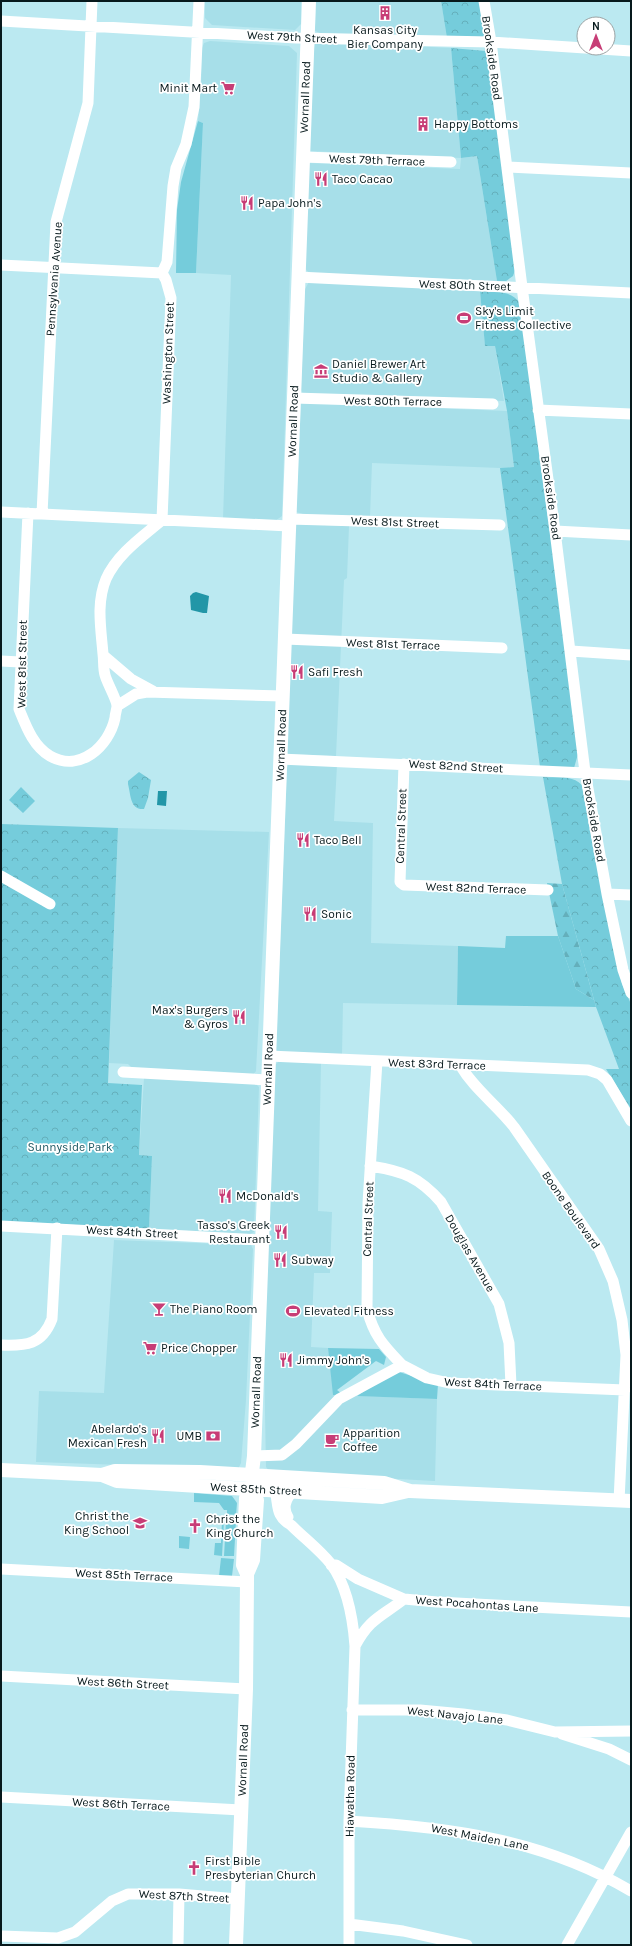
<svg xmlns="http://www.w3.org/2000/svg" width="632" height="1946" viewBox="0 0 632 1946" font-family="Karla,sans-serif">
  <defs>
    <pattern id="forest-firs" width="22" height="20" patternUnits="userSpaceOnUse"><rect width="22" height="20" fill="#75ccdb"/><path d="M5 1l3.5 6h-7zM16 11l3.5 6h-7z" fill="#64afbb"/></pattern>
    <pattern id="park-crowns" width="20" height="18" patternUnits="userSpaceOnUse"><rect width="20" height="18" fill="#75ccdb"/><path d="M2 6a3 3 0 1 1 6 0M12 15a3 3 0 1 1 6 0" fill="none" stroke="#64afbb"/></pattern>
  </defs>
  <rect width="100%" height="100%" fill="#bbe9f1"/>
  <path fill="#a7dfe9" d="M205,1h96v23l-6,6 -83,-5 -7,-7z
    M316,1h125l6,37 -127,-5 -5,-2z
    M210,41l79,5 8,7 -15,463 -7,5 -52,-2 8,-244 -35,-2 7,-150 -5,-2 3,-35 1,-38 2,-5z
    M331,42l120,6 10,110 16,-2 20,125 -187,-8 -3,-2 -2,-3 4,-105 151,6 1,-11 -152,-7 5,-102 1,-5z
    M309,282l171,9 5,54 10,1 9,55 -201,-7 -2,-4 4,-101z
    M301,403l206,8 7,56 -14,1 -128,-5 -2,54 -67,-3 -7,-2z
    M302,524l47,2 -2,52 -3,2 -8,176 -48,-2 -2,-5 9,-224z
    M288,765h49l-3,56 39,2 -2,120 87,3 -1,59 -114,-2 -1,52 -62,-2 -4,-3 11,-282z
    M118,828l151,4 -13,239 -3,4 -121,-7 -4,-4 -19,-1z
    M279,1061l42,2 -3,148 14,1 -2,61h-16l-3,74 17,1 6,47 103,4 -2,82 -165,-9 -4,-5 -2,-108 11,-294z
    M144,1078l112,6 3,3 -5,145 -4,2 -101,-5 3,-73 -13,-1z
    M114,1240l137,5 2,4 -7,151 -5,63 -3,6 -202,-7 3,-71 65,2z"/>
  <path fill="#75ccdb" d="M198,121l5,2 -7,150h-20l1,-63 4,-28z
    M506,936h52l18,53 18,11 2,7 -139,-2 1,-59 47,2z
    M328,1348l51,1 7,8 -2,8 -8,-4 -39,29 5,4 -1,1h-8z
    M399,1372l39,12 -1,15 -80,-3 35,-23z
    M194,1493l38,3 5,7 -1,12 -9,-1v-4h-3l-5,-7 -25,-1z
    M222,1521h2l-2,35 -8,-1 1,-12h6z
    M226,1521h10l-2,35h-10z
    M179,1536l11,1 -1,12 -10,-1z
    M221,1558l13,1 -2,17h-13z"/>
  <path fill="url(#forest-firs)" d="M547,883l15,1 32,116 -18,-11 -18,-53z"/>
  <path fill="url(#park-crowns)" d="M441,1h38l6,36 -38,1z
    M451,48l35,3 3,6 26,213 -2,6 -7,5h-9l-20,-125 -16,2z
    M480,291c15,1 31,-1 40,12l28,207 30,244 -4,14 -34,-1 -40,-299 14,-1 -7,-56 -12,-65h-10z
    M139,772l12,8 -3,18 -4,11c-14,1 -13,-13 -16,-25v-3z
    M543,777c14,1 33,-3 41,11l38,196 9,20v105l-25,-40h13l-23,-62 -34,-123z
    M21,787l14,14 -12,12 -14,-13z
    M1,824l117,4 -10,255 34,2 -3,70 13,1 -3,73 -148,-8z"/>
  <path fill="#2296a7" d="M196,592l13,4 -2,17h-4l-12,-3 -1,-14 3,-3z
    M158,791h9l-1,15 -9,-1z"/>
  <g fill="none" stroke-linecap="round" stroke-linejoin="round">
    <path stroke="#fff" stroke-width="11" d="M484,1l7,41 31,245 33,244 30,241 22,122 16,76 8,23
      M1,21l295,17 195,4 140,9
      M303,157l148,5
      M507,167l124,6
      M1,265l161,8
      M298,277l333,16
      M294,398l199,6
      M538,410l93,4
      M1,512l288,14
      M28,513l-9,196c7,17 14,37 31,47 30,17 59,-10 65,-38 0,-4 2,-9 2,-12 0,-6 -10,-23 -12,-31 -2,-7 -1,-14 -2,-21 -2,-25 -7,-51 3,-75 11,-25 36,-42 56,-59l9,-222 -5,-18 -4,-7 5,-11 6,-76 3,-18 10,-24 8,-37 5,-106
      M42,514l14,-292 32,-119 4,-102
      M289,519l211,6
      M555,531l76,4
      M285,639l217,9
      M571,651l60,4
      M104,656l27,23 22,12
      M1,661l19,1
      M117,706l19,-12 11,-2 135,4
      M280,759l351,16
      M404,764l-4,118 4,3 144,5
      M1,876l49,28
      M607,894l24,1
      M269,1056l319,14 12,4 7,6 24,41
      M377,1061l-9,142 -1,106c7,27 16,36 35,56
      M460,1065c14,24 37,40 54,62l85,122 14,32 9,39 4,35 -7,146
      M123,1072l145,8
      M370,1166c33,5 49,11 71,36l58,102 10,39 2,42
      M1,1226l261,14
      M1,1345c25,1 41,0 51,-26l5,-91
      M254,1456l28,-1 14,-11 43,-45 63,-34 25,13 22,5 176,7
      M275,1490c4,16 0,26 16,35 13,13 29,25 40,39 17,23 22,55 24,82l-6,175v124
      M288,1517c-6,-10 -2,-18 5,-26
      M331,1565h5l22,14 46,20 33,3 194,10
      M1,1569l246,13
      M355,1646c15,-28 26,-29 49,-47
      M1,1676l245,13
      M352,1710h68l43,4 44,6 48,12 76,-1
      M562,1734l47,15 22,11
      M1,1797l240,13
      M349,1821c100,6 194,18 282,70
      M349,1924l54,7 64,14
      M1,1936l57,2 17,-6 37,-31 16,-7h51l59,5
      M178,1945l1,-51
      M567,1945l64,-113"/>
    <path stroke="#fff" stroke-width="14" d="M1,1470l101,5 13,-4 85,1 184,11 26,8 221,10
      M102,1475l15,6 265,16 26,-6
      M247,1574l6,-14 4,-60 -7,-12
      M236,1945l10,-256 1,-107v-8l-4,-9 3,-67 4,-10 4,-32 55,-1455"/>
  </g>
  <defs>
    <symbol id="building-bare" viewBox="-9 -9 18 18"><path d="M-4-6H4V6H1V3H-1V6H-4ZM-2.5-4.3h1.7v1.8h-1.7ZM.8-4.3h1.7v1.8H.8ZM-2.5-1h1.7V.8h-1.7ZM.8-1h1.7V.8H.8Z" fill="#c73d76" stroke="#fff" stroke-width="2.5" paint-order="stroke"/></symbol>
    <symbol id="supermarket-bare" viewBox="-9 -9 18 18"><path d="M-6-5.5h2.5l.6 2H6L4.5 2H-2.5L-4.4-4H-6ZM-1.5 3.2a1.3 1.3 0 1 0 .1 0ZM3 3.2a1.3 1.3 0 1 0 .1 0Z" fill="#c73d76" stroke="#fff" stroke-width="2.5" paint-order="stroke"/></symbol>
    <symbol id="restaurant-bare" viewBox="-9 -9 18 18"><path d="M-5-6h1v4h1v-4h1v4h1v-4h1v5L-1.5 .5V6h-2V.5L-5-1ZM5-6V6H3V1.5H1.5Q1.5-4 5-6Z" fill="#c73d76" stroke="#fff" stroke-width="2.5" paint-order="stroke"/></symbol>
    <symbol id="stadium-bare" viewBox="-9 -9 18 18"><path d="M0-5a6.5 5 0 1 0 0 10a6.5 5 0 1 0 0-10ZM-3.5-1.8h7v3.6h-7Z" fill="#c73d76" stroke="#fff" stroke-width="2.5" paint-order="stroke"/></symbol>
    <symbol id="museum-bare" viewBox="-9 -9 18 18"><path d="M0-6L6-3V-2H-6V-3ZM-5-1h2V3h-2ZM-1-1h2V3h-2ZM3-1h2V3H3ZM-6 4H6V6H-6Z" fill="#c73d76" stroke="#fff" stroke-width="2.5" paint-order="stroke"/></symbol>
    <symbol id="bar-bare" viewBox="-9 -9 18 18"><path d="M-6-5H6L.8 .8V4.5H3.5V6h-7V4.5H-.8V.8Z" fill="#c73d76" stroke="#fff" stroke-width="2.5" paint-order="stroke"/></symbol>
    <symbol id="bank-bare" viewBox="-9 -9 18 18"><path d="M-6-4H6V4H-6ZM0-2.3a2.3 2.3 0 1 0 0 4.6a2.3 2.3 0 1 0 0-4.6Z" fill="#c73d76" stroke="#fff" stroke-width="2.5" paint-order="stroke"/></symbol>
    <symbol id="cafe-bare" viewBox="-9 -9 18 18"><path d="M-5.5-4.5H6V0H3Q3 3.5 0 3.5H-2.5Q-5.5 3.5-5.5 0ZM3-3.2v2h1.7v-2ZM-6 4.5H4V6H-6Z" fill="#c73d76" stroke="#fff" stroke-width="2.5" paint-order="stroke"/></symbol>
    <symbol id="school-bare" viewBox="-9 -9 18 18"><path d="M0-5L7-2L0 1L-7-2ZM-4 1L0 2.5L4 1V4Q0 6-4 4Z" fill="#c73d76" stroke="#fff" stroke-width="2.5" paint-order="stroke"/></symbol>
    <symbol id="church-bare" viewBox="-9 -9 18 18"><path d="M-1.2-6h2.4v3.5h3.3v2.4h-3.3V6h-2.4V-.1h-3.3v-2.4h3.3Z" fill="#c73d76" stroke="#fff" stroke-width="2.5" paint-order="stroke"/></symbol>
  </defs>
  <g fill-rule="evenodd">
    <use href="#building-bare" x="375" y="3" width="20" height="20"/>
    <use href="#supermarket-bare" x="218" y="78" width="20" height="20"/>
    <use href="#building-bare" x="413" y="114" width="20" height="20"/>
    <use href="#restaurant-bare" x="311" y="169" width="20" height="20"/>
    <use href="#restaurant-bare" x="237" y="193" width="20" height="20"/>
    <use href="#stadium-bare" x="454" y="308" width="20" height="20"/>
    <use href="#museum-bare" x="311" y="361" width="20" height="20"/>
    <use href="#restaurant-bare" x="287" y="662" width="20" height="20"/>
    <use href="#restaurant-bare" x="293" y="830" width="20" height="20"/>
    <use href="#restaurant-bare" x="300" y="904" width="20" height="20"/>
    <use href="#restaurant-bare" x="229" y="1007" width="20" height="20"/>
    <use href="#restaurant-bare" x="215" y="1186" width="20" height="20"/>
    <use href="#restaurant-bare" x="271" y="1222" width="20" height="20"/>
    <use href="#restaurant-bare" x="270" y="1250" width="20" height="20"/>
    <use href="#bar-bare" x="149" y="1299" width="20" height="20"/>
    <use href="#stadium-bare" x="283" y="1301" width="20" height="20"/>
    <use href="#supermarket-bare" x="140" y="1338" width="20" height="20"/>
    <use href="#restaurant-bare" x="276" y="1350" width="20" height="20"/>
    <use href="#restaurant-bare" x="148" y="1426" width="20" height="20"/>
    <use href="#bank-bare" x="203" y="1426" width="20" height="20"/>
    <use href="#cafe-bare" x="322" y="1430" width="20" height="20"/>
    <use href="#school-bare" x="130" y="1513" width="20" height="20"/>
    <use href="#church-bare" x="185" y="1516" width="20" height="20"/>
    <use href="#church-bare" x="184" y="1858" width="20" height="20"/>
  </g>
  <g text-anchor="middle" dominant-baseline="central" stroke-width="3.5" stroke-linejoin="round" paint-order="stroke">
    <g font-size="12" fill="#07191c" stroke="#fff" text-anchor="start">
      <text x="385" y="30" text-anchor="middle">Kansas City<tspan x="385" dy="14">Bier Company</tspan></text>
      <text x="217" y="88" text-anchor="end">Minit Mart</text>
      <text x="434" y="124">Happy Bottoms</text>
      <text x="332" y="179">Taco Cacao</text>
      <text x="258" y="203">Papa John's</text>
      <text x="475" y="311">Sky's Limit<tspan x="475" dy="14">Fitness Collective</tspan></text>
      <text x="332" y="364">Daniel Brewer Art<tspan x="332" dy="14">Studio &amp; Gallery</tspan></text>
      <text x="308" y="672">Safi Fresh</text>
      <text x="314" y="840">Taco Bell</text>
      <text x="321" y="914">Sonic</text>
      <text x="228" y="1010" text-anchor="end">Max's Burgers<tspan x="228" dy="14">&amp; Gyros</tspan></text>
      <text x="236" y="1196">McDonald's</text>
      <text x="270" y="1225" text-anchor="end">Tasso's Greek<tspan x="270" dy="14">Restaurant</tspan></text>
      <text x="291" y="1260">Subway</text>
      <text x="170" y="1309">The Piano Room</text>
      <text x="304" y="1311">Elevated Fitness</text>
      <text x="161" y="1348">Price Chopper</text>
      <text x="297" y="1360">Jimmy John's</text>
      <text x="147" y="1429" text-anchor="end">Abelardo's<tspan x="147" dy="14">Mexican Fresh</tspan></text>
      <text x="343" y="1433">Apparition<tspan x="343" dy="14">Coffee</tspan></text>
      <text x="202" y="1436" text-anchor="end">UMB</text>
      <text x="129" y="1516" text-anchor="end">Christ the<tspan x="129" dy="14">King School</tspan></text>
      <text x="206" y="1519">Christ the<tspan x="206" dy="14">King Church</tspan></text>
      <text x="205" y="1861">First Bible<tspan x="205" dy="14">Presbyterian Church</tspan></text>
    </g>
    <g font-size="12" fill="#07191c" stroke="#fff">
      <text transform="translate(292 37) rotate(3)">West 79th Street</text>
      <text transform="translate(492 58) rotate(82)">Brookside Road</text>
      <text transform="translate(305 97) rotate(-88)">Wornall Road</text>
      <text transform="translate(377 160) rotate(2)">West 79th Terrace</text>
      <text transform="translate(54 279) rotate(-86)">Pennsylvania Avenue</text>
      <text transform="translate(465 285) rotate(2)">West 80th Street</text>
      <text transform="translate(168 353) rotate(-88)">Washington Street</text>
      <text transform="translate(393 401) rotate(1)">West 80th Terrace</text>
      <text transform="translate(293 421) rotate(-88)">Wornall Road</text>
      <text transform="translate(551 498) rotate(82)">Brookside Road</text>
      <text transform="translate(395 522) rotate(2)">West 81st Street</text>
      <text transform="translate(393 644) rotate(2)">West 81st Terrace</text>
      <text transform="translate(22 664) rotate(-89)">West 81st Street</text>
      <text transform="translate(281 745) rotate(-88)">Wornall Road</text>
      <text transform="translate(456 766) rotate(3)">West 82nd Street</text>
      <text transform="translate(594 820) rotate(80)">Brookside Road</text>
      <text transform="translate(401 826) rotate(-88)">Central Street</text>
      <text transform="translate(476 888) rotate(2)">West 82nd Terrace</text>
      <text transform="translate(437 1064) rotate(2)">West 83rd Terrace</text>
      <text transform="translate(268 1069) rotate(-88)">Wornall Road</text>
      <text transform="translate(571 1210) rotate(55)">Boone Boulevard</text>
      <text transform="translate(368 1219) rotate(-88)">Central Street</text>
      <text transform="translate(132 1232) rotate(3)">West 84th Street</text>
      <text transform="translate(470 1253) rotate(60)">Douglas Avenue</text>
      <text transform="translate(493 1384) rotate(3)">West 84th Terrace</text>
      <text transform="translate(256 1392) rotate(-88)">Wornall Road</text>
      <text transform="translate(256 1489) rotate(3)">West 85th Street</text>
      <text transform="translate(124 1575) rotate(3)">West 85th Terrace</text>
      <text transform="translate(477 1604) rotate(4)">West Pocahontas Lane</text>
      <text transform="translate(123 1683) rotate(3)">West 86th Street</text>
      <text transform="translate(455 1715) rotate(6)">West Navajo Lane</text>
      <text transform="translate(243 1760) rotate(-88)">Wornall Road</text>
      <text transform="translate(350 1796) rotate(-89)">Hiawatha Road</text>
      <text transform="translate(121 1804) rotate(3)">West 86th Terrace</text>
      <text transform="translate(480 1837) rotate(11)">West Maiden Lane</text>
      <text transform="translate(184 1896) rotate(3)">West 87th Street</text>
    </g>
    <g font-size="12" fill="#205b65" stroke="#fff">
      <text x="70" y="1147">Sunnyside Park</text>
    </g>
  </g>
  <rect width="632" height="1946" fill="none" stroke="#07191c" stroke-width="4"/>
  <g transform="translate(596 36)"><circle r="19" fill="#ffffff" stroke="#9ca3a4"/>
  <path d="M0-3L7 15L0 10L-7 15Z" fill="#c73d76"/>
  <text y="-6" font-size="11" font-weight="bold" text-anchor="middle" fill="#07191c">N</text>
  </g>
</svg>
